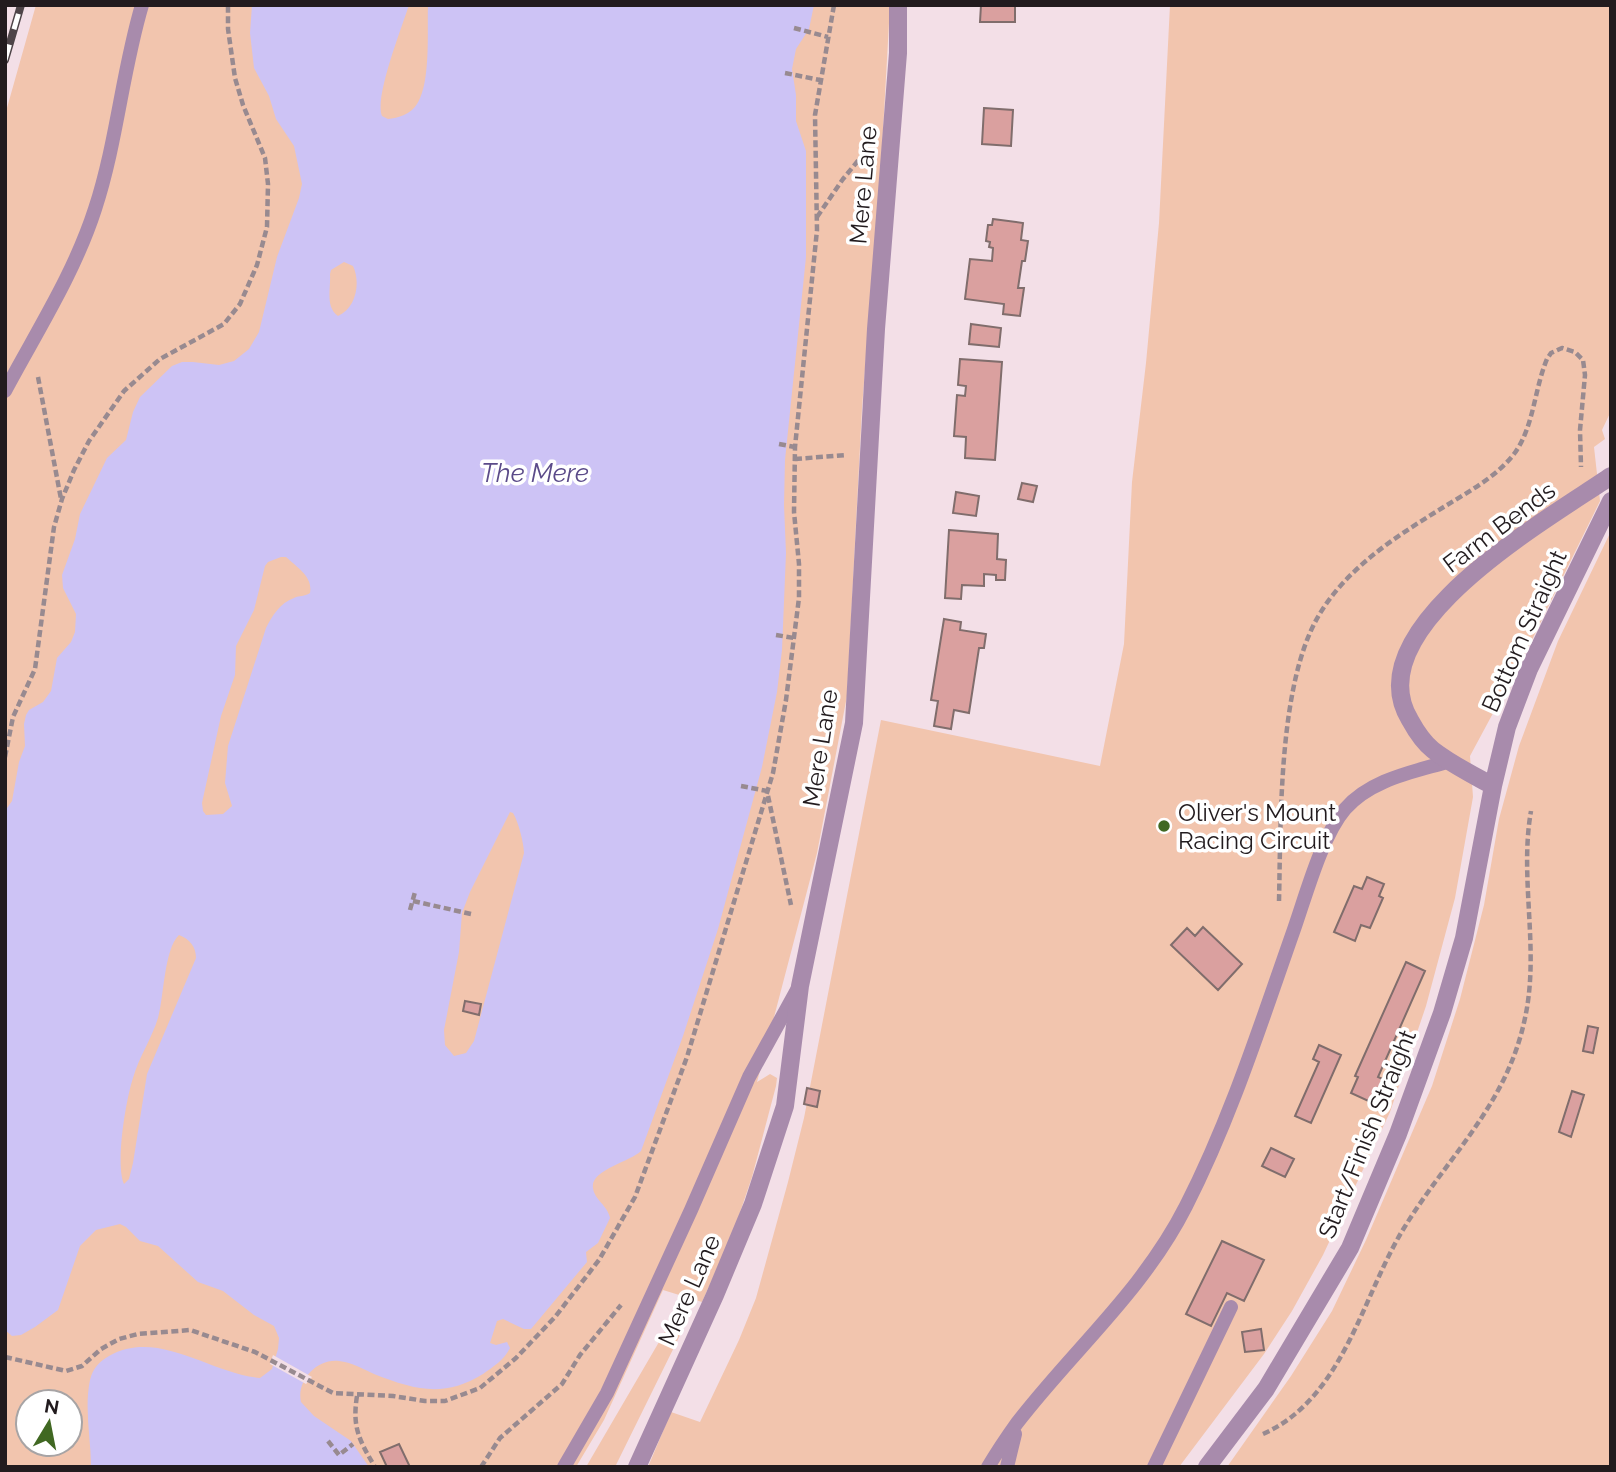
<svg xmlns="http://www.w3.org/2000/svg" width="1616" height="1472" viewBox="0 0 1616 1472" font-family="Raleway,sans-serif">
  <rect width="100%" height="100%" fill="#f3dfe7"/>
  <path fill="#f2c5ae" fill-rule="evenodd" d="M36,5h854l-8,143 -20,260 -15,288 -30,157 -60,229 13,-8 7,4 -1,8 -24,91 -19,56 -31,69 -39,-12 -59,130 -28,47h-571v-1352zM28,1402h42v42h-42z
    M1170,5h441v406l-9,19 3,9 -11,8 6,54 -72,147 -58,108 3,41 -18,101 -29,108 -36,106 -67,143 -31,56 -28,43 -85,113h-531l23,-55 29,10 39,-82 17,-42 32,-116 16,-64 77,-398 219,46 24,-122 8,-162 14,-119 13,-140z
    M1611,531v936h-384l64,-91 41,-65 34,-71 66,-154 28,-87 24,-94 15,-86 20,-73 39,-105z
    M682,1306l6,6 -2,11 -71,144h-29l87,-149z"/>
  <path fill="#cdc3f5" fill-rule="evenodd" d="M252,5h157c-7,22 -35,93 -27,111l6,3c10,-1 23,-5 29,-15 14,-21 10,-73 11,-99h386l-5,24 -13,20 -4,20 4,26v26l10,30v106l-21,203 -1,45 2,48 -4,97 -5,42 -15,75 -44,162 -35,107 -42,115c-11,11 -51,19 -48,37 1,11 15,18 17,30l-12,25 -12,9 1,10 -56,67h-7l-21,-10 -6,2 -7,22 6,2 11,-3 3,6c-6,12 -17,19 -27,26 -39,24 -68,16 -109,0 -11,-5 -23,-12 -35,-13 -22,-3 -43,20 -38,41l13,14 37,25 18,26h-278c0,-29 -7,-58 -1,-87 3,-12 9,-18 19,-24 49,-28 102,18 151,22l12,-9 6,-20 1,-11 -5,-12 -20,-11 -31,-24 -25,-9 -40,-36 -18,-5 -14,-14 -6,-3 -24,6 -16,16 -22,64 -23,17 -14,8 -9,1 -7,-6v-519l7,-10 7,-39 6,-16 -1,-22 2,-9 3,-5 14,-8 8,-11 6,-33 14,-16 4,-10 1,-18 -13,-26 -1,-13 13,-36 5,-25 27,-56 19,-18 7,-28 7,-15 32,-31 10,-4h11l26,3 15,-4 15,-12 10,-17 18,-75 22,-59 3,-14 -8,-38 -18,-27 -7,-23 -15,-28 -4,-35zM344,262l9,4c8,17 3,42 -15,50 -13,-9 -7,-28 -8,-42l1,-4zM281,557h5c12,11 27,20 24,36 -6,4 -10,2 -16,5 -14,5 -22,18 -28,30l-38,118 -3,37 7,23 -9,8 -17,1 -3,-4 -1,-8 19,-87 14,-41 1,-29 18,-36 11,-44 3,-4zM510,812l3,1c5,8 11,30 11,40l-50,188 -8,12 -12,3 -9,-11 -1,-15 15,-78 3,-39 8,-21zM179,935c11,4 17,12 17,23l-49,116 -14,89 -4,16 -5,5c-9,-20 2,-85 9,-106 6,-21 19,-40 25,-60 6,-21 6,-69 21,-83z"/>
  <path fill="#f3dfe7" d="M273,1355l39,22 -6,7 -36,-20z"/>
  <path fill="#daa09f" stroke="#806d6c" stroke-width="2" d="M981,5h34v17h-35z
    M984,108l29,2 -2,36 -29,-2z
    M993,219l30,4 -2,17 7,1 -3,20h-3l-4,27h6l-4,28 -17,-2 1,-10 -39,-5 5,-40 22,2 1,-13 -4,-1 1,-5 -4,-1 2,-16h4z
    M971,324l30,4 -2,19 -30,-3z
    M960,359l42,3 -7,98 -30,-2 1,-21 -12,-1 3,-41 8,1 1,-10 -8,-1z
    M1022,483l15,3 -4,16 -15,-3z
    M956,492l23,4 -3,20 -23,-3z
    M949,530l49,4 -1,25 9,1 -1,20h-9v-5l-12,-1v12l-22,-1 -1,14 -16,-1z
    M944,619l17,3 -1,8 26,4 -2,14h-5l-10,65 -15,-3 -3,19 -17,-3 4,-25 -7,-1z
    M1367,877l17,7 -5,12 4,2 -13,30 -9,-3 -6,16 -21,-9 20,-46 8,3z
    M1203,927l39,37 -24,26 -47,-45 16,-17 8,8z
    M1406,962l19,9 -47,106 9,4 -10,24 -26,-12 7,-16 -3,-1z
    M465,1001l16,3 -2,11 -16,-4z
    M1588,1026l10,2 -5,25 -10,-2z
    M1319,1045l22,10 -30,68 -16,-7 24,-54 -6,-3z
    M807,1088l13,3 -3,16 -13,-3z
    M1572,1091l12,4 -13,42 -12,-5z
    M1271,1148l23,11 -9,18 -23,-11z
    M1222,1241l42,19 -20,41 -17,-8 -16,33 -25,-12z
    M1261,1329l3,21 -19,2 -3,-20z
    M399,1444l11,23h-23l-7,-15z"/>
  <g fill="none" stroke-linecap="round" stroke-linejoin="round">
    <path stroke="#988a90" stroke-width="4.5" stroke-dasharray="7 3.5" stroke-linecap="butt" d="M794,28l34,9
      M785,73l35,7
      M817,217l26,-38 23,-28
      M38,377l23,122
      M779,444l16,3
      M795,459l51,-4
      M776,635l18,3
      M5,757l8,-40 22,-48 19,-142 8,-28 12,-29 15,-29 35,-50 36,-32 64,-35 16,-20 17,-39 10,-38 1,-43 -3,-26 -22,-53 -8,-27 -7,-49v-24
      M741,786l26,5 24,114
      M413,901l58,13
      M1279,901c2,-81 -1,-217 40,-286 29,-49 81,-81 128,-110 23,-14 50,-29 67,-51 20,-27 20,-64 33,-95l4,-6 11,-5 13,4 8,8 2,15 -5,55 1,37
      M410,910l5,-18
      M5,1357l61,14 16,-5 19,-17 18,-10 19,-5 52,-4 65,22 78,41 60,3 32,5h20l35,-13 36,-30 39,-41 44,-57 36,-63 52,-140 86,-284 13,-73 13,-102v-34l-5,-52 1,-65 22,-217 -2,-115 19,-110
      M357,1396c-5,31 2,44 18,71
      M1263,1434c81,-36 99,-138 141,-206 44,-72 103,-123 121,-210 15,-68 -6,-139 6,-207
      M328,1441l11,14 14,-11
      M481,1467l19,-29 62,-54 18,-29 41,-50"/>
    <path stroke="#a88bac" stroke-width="14" d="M5,391c32,-60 69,-117 90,-182 22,-67 27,-137 47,-204
      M564,1467l43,-74 84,-183 58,-133 48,-87
      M988,1467c9,-15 19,-30 29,-44 57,-74 126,-132 169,-217 44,-86 74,-180 106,-271 13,-36 29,-98 53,-126 26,-30 69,-37 105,-48
      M1007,1467l8,-33
      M1154,1467l77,-160"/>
    <path stroke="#a88bac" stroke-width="18" d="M1493,786c-20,-11 -42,-22 -60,-36 -10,-8 -17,-19 -23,-30 -56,-92 140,-202 201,-244
      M637,1467l78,-172 38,-91 32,-98 15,-120 54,-263 22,-394 22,-276v-48
      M1207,1467l59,-78 84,-141 48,-114 44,-121 22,-75 29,-152 14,-59 22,-58 82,-168"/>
    <defs>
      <path id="rail" d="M5,60l16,-55"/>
    </defs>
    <use href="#rail" stroke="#4e4448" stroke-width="8"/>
    <use href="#rail" stroke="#fff" stroke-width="5" stroke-dasharray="16" stroke-linecap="butt"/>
  </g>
  <circle fill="#406822" stroke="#fff" stroke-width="2.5" cx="1164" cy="826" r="7"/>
  <g text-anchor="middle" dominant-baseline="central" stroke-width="7" stroke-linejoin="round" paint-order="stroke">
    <g font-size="24" fill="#221b1e" stroke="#fff">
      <text transform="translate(863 185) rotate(-85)">Mere Lane</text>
      <text transform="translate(1499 527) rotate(-37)">Farm Bends</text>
      <text transform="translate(1524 631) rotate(-66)">Bottom Straight</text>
      <text transform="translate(820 748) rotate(-81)">Mere Lane</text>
      <text transform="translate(1367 1134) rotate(-68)">Start/Finish Straight</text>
      <text transform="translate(689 1290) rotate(-66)">Mere Lane</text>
    </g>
    <g font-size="24" fill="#221b1e" stroke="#fff" text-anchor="start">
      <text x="1178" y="812">Oliver's Mount<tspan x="1178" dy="28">Racing Circuit</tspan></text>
    </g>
    <g font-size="26" font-style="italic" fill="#5b4b89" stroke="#fff">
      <text x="535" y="473">The Mere</text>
    </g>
  </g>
  <rect width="1616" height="1472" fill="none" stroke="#221b1e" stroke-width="14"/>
  <g transform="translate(49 1423) rotate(10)"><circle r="33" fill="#ffffff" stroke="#a7a4a5" stroke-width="2"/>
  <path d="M0-5L12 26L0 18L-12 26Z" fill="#406822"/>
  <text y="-10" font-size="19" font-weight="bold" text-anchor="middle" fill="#221b1e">N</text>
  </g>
</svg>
